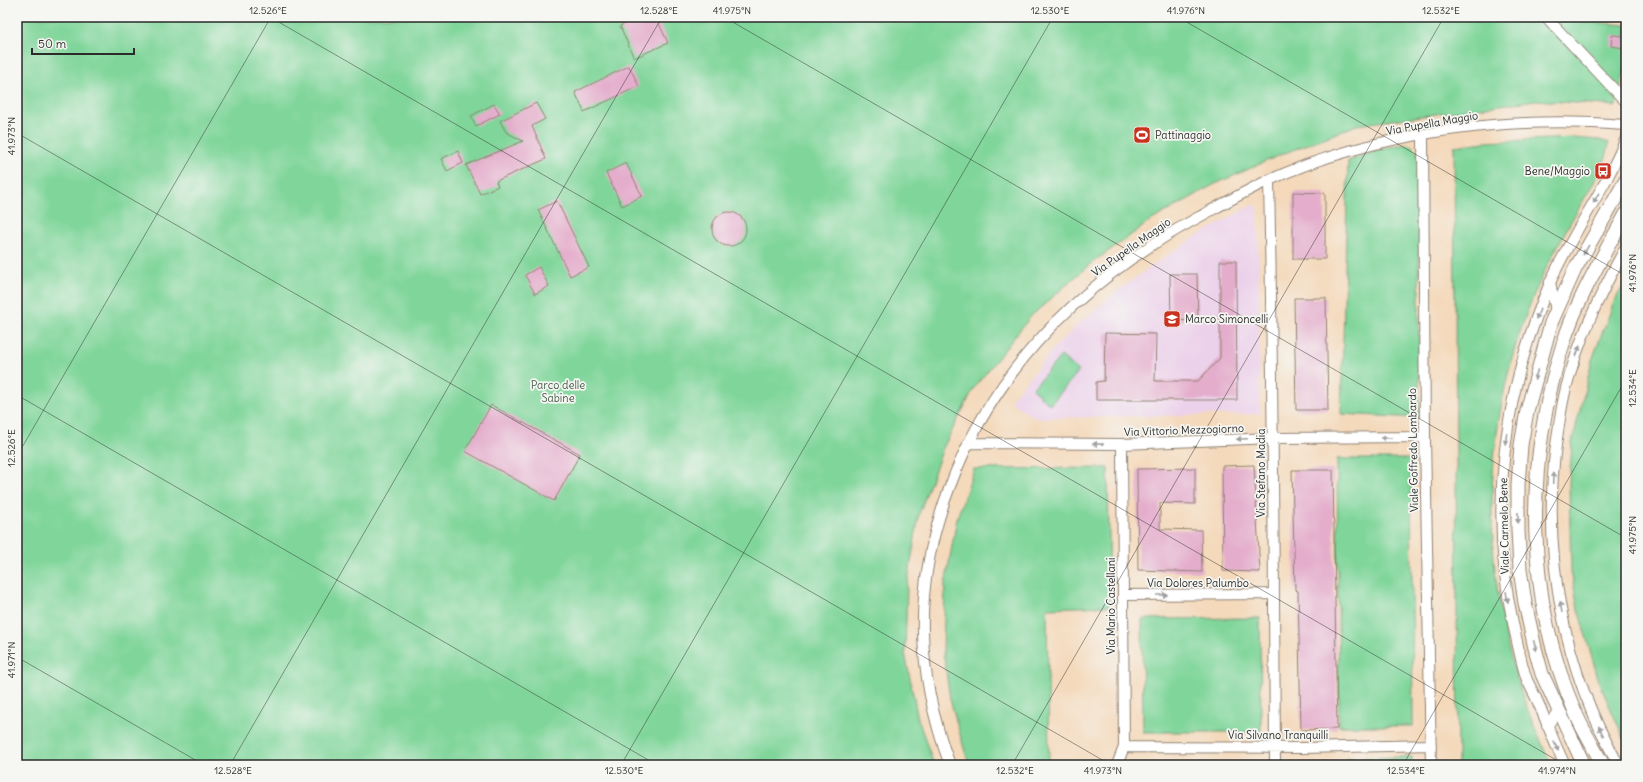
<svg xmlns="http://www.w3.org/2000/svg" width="1643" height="782" viewBox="0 0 1643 782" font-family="Delius,sans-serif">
  <rect width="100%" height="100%" fill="#f6f6f2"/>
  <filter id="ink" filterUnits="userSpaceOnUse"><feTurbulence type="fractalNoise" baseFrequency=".025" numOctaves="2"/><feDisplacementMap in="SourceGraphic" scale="8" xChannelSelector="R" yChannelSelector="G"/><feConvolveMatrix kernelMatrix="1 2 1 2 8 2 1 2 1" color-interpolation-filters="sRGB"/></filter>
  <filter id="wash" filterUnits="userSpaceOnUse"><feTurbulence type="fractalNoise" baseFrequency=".012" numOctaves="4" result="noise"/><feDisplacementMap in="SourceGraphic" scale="16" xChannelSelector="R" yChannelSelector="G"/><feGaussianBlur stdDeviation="0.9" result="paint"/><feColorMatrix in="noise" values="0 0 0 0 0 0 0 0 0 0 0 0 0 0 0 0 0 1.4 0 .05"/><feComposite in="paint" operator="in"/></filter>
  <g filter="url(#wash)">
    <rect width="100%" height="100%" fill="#f4d9bb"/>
    <path fill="#ecd1ea" d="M1252,205h3l3,5 2,204 -225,4 -25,-17 44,-53 21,-21 40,-34 26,-19 51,-35z"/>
    <path fill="#7fd59a" stroke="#558062" d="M17,17h1548l2,3 59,5v39l-10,42 -80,-6 -179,25 -77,30 -67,30 -61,35 -63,45 -58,51 -57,72 -31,60 -24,66 -12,72 -2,67 13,66 16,46h-917z
      M1573,138l27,2 9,3c-3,24 -20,47 -32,68 -15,26 -29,52 -41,79 -64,148 -58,331 16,475h-94l-4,-619 31,-4z
      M1405,144c8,0 13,7 14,15v259l-78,-4 7,-253 36,-13z
      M1626,281v462l-26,-58 -22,-76 -7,-38 -2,-88 3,-40 20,-83 22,-58z
      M1061,356l18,15 -29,34 -18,-16z
      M1337,459h74l2,267h-74z
      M1108,468l2,138 -63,2 2,153 53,-1 -2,5h-130l-5,-13 -15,-53 -7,-48 2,-66 12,-67 17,-49z
      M1260,618l1,114h-118l-1,-113z
      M1412,757v8h-65v-7z"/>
    <g id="blocks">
      <path fill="#e4adcc" d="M639,17h17l12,26 -34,15 -14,-32z
        M1612,35l13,1 -1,12 -13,-2z
        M629,66l10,20 -55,26 -9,-20z
        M536,103l9,16 -13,7 14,33 -50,22 2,5 -18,8 -14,-29 57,-24 -17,-9 -6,-11z
        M494,104l6,10 -24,12 -5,-10z
        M458,151l5,12 -16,8 -6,-12z
        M626,163l16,33 -20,10 -16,-33z
        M1293,192l32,1v66h-32z
        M557,201l32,66 -19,9 -32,-66z
        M712 229a17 17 0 1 1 34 0a17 17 0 1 1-34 0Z
        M1220,261h16l1,139h-141v-18l8,-1 1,-48 51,1 -1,47h43l22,-23z
        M539,267l10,19 -14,8 -10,-19z
        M1170,274h27l1,46 -27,1z
        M1294,298h32l2,112h-32z
        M491,405l89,49 -26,47 -89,-50z
        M1254,465l6,107 -37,-1 -1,-105z
        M1195,468v36l-35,-1v26l41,1 1,42 -64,-2 -1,-101z
        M1292,470h41l4,259 -36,1 -3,-139 -3,-1z"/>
    </g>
  </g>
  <g filter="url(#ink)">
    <use href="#blocks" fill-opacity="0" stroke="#908273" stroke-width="1"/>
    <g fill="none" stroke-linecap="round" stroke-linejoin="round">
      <defs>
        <path id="minor" d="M1546,17l80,85
          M1423,135l2,302 6,328
          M1269,180c4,195 5,390 6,585
          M1550,282l6,29
          M968,443l154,1 152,-6 151,-1
          M1123,595l150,-1
          M1547,726l12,-16
          M1124,747l178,1 129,-3
          M950,765c-35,-94 -37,-181 -1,-276 45,-123 136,-210 250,-272 22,-12 45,-25 68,-36 108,-49 242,-66 359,-56
          M1117,765l7,-18 -2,-303
          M1565,765c-11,-22 -19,-45 -29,-67 -3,-6 -6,-12 -9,-18 -6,-17 -9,-35 -13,-52 -26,-116 -11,-237 36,-345 22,-51 56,-94 76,-145
          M1619,765c-56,-95 -77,-211 -63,-320 3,-19 5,-38 10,-57 13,-49 35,-97 60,-141"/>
        <path id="tertiary" d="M1584,765l-42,-91 -7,-26 -10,-45 -5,-34 -2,-39v-45l3,-40 6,-34 24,-88 24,-54 51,-89
          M1603,765c-9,-17 -19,-33 -27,-51 -51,-117 -52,-248 -13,-370 14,-45 40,-88 63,-130"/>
      </defs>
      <use href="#minor" stroke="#908273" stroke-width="12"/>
      <use href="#tertiary" stroke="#908273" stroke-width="15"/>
      <use href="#minor" stroke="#fff" stroke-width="10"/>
      <use href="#tertiary" stroke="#fff" stroke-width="13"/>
    </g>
    <defs><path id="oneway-solid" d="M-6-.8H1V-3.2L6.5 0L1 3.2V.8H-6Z"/></defs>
    <g fill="#a0a0a0">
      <use href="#oneway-solid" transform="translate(1596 198) rotate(119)"/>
      <use href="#oneway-solid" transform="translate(1586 250) rotate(120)"/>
      <use href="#oneway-solid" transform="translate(1538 314) rotate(112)"/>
      <use href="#oneway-solid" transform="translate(1578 351) rotate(-70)"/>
      <use href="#oneway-solid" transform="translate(1536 375) rotate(105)"/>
      <use href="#oneway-solid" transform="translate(1386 438) rotate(180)"/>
      <use href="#oneway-solid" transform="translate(1242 439) rotate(178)"/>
      <use href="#oneway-solid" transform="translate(1506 439) rotate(97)"/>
      <use href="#oneway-solid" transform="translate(1098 444) rotate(-179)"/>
      <use href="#oneway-solid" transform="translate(1553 478) rotate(-87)"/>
      <use href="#oneway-solid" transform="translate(1518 518) rotate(90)"/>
      <use href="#oneway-solid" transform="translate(1162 595)"/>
      <use href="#oneway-solid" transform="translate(1507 597) rotate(80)"/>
      <use href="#oneway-solid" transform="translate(1561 607) rotate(-100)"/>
      <use href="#oneway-solid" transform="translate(1535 646) rotate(76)"/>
      <use href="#oneway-solid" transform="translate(1601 731) rotate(-116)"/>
      <use href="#oneway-solid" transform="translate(1556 746) rotate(65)"/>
    </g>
  </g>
  <path fill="none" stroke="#2b2b2b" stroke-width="1" stroke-opacity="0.45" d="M270,17l1295,748M724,17l902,521M1178,17l448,259M17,133l1094,632M17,395l640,370M17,456l254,-439M17,657l187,108M230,765l432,-748M621,765l432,-748M1012,765l432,-748M1403,765l223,-386"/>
  <defs>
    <symbol id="stadium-square" viewBox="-11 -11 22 22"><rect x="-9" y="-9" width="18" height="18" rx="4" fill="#c8321e" stroke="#f6f6f2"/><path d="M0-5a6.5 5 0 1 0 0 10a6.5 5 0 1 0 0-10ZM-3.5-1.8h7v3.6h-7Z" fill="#fff"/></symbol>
    <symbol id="bus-square" viewBox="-11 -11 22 22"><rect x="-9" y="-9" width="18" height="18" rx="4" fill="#c8321e" stroke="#f6f6f2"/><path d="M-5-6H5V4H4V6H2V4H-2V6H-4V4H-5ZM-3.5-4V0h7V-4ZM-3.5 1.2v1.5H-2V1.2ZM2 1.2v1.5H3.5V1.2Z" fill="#fff"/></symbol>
    <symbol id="school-square" viewBox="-11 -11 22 22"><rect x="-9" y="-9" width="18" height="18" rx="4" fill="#c8321e" stroke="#f6f6f2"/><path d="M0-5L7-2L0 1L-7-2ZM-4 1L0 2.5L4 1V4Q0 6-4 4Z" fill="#fff"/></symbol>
  </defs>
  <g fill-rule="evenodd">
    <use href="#stadium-square" x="1132" y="125" width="20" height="20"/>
    <use href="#bus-square" x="1593" y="161" width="20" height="20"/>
    <use href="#school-square" x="1162" y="309" width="20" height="20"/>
  </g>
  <g text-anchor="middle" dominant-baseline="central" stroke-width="3.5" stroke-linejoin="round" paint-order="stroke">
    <g font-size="11" fill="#2b2b2b" stroke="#f6f6f2">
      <text transform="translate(1432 123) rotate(-10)">Via Pupella Maggio</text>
      <text transform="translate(1131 247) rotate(-35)">Via Pupella Maggio</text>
      <text transform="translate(1184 430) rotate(-2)">Via Vittorio Mezzogiorno</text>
      <text transform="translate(1413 450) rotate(-91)">Viale Goffredo Lombardo</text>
      <text transform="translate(1261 473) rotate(-90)">Via Stefano Madia</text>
      <text transform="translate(1504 526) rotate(-91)">Viale Carmelo Bene</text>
      <text x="1198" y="583">Via Dolores Palumbo</text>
      <text transform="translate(1111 606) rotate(-90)">Via Mario Castellani</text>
      <text x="1278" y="735">Via Silvano Tranquilli</text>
    </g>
    <g font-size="11" fill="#2b2b2b" stroke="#f6f6f2" text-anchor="start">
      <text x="1155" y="135">Pattinaggio</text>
      <text x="1590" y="171" text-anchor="end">Bene/Maggio</text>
      <text x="1185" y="319">Marco Simoncelli</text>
    </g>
    <g font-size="11" fill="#445e4c" stroke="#f6f6f2">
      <text x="558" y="385">Parco delle<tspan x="558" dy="13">Sabine</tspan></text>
    </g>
  </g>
  <rect width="1643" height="782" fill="none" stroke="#f6f6f2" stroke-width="44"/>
  <path d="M32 48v6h102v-6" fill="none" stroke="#2b2b2b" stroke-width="2"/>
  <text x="38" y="48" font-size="12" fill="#2b2b2b" stroke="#f6f6f2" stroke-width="3" paint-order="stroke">50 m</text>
  <rect x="22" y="22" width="1599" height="738" fill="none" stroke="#2b2b2b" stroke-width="1.5"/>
  <g font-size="10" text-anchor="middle" fill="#2b2b2b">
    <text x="268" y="14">12.526°E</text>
    <text x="659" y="14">12.528°E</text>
    <text x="732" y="14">41.975°N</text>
    <text x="1050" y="14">12.530°E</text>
    <text x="1186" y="14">41.976°N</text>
    <text x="1441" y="14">12.532°E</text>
    <text transform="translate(11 136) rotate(-90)" y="4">41.973°N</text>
    <text transform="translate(1632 273) rotate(-90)" y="4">41.976°N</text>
    <text transform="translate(1632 388) rotate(-90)" y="4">12.534°E</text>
    <text transform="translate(11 448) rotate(-90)" y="4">12.526°E</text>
    <text transform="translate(1632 535) rotate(-90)" y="4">41.975°N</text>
    <text transform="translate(11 660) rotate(-90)" y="4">41.971°N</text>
    <text x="233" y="774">12.528°E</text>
    <text x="624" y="774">12.530°E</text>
    <text x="1015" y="774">12.532°E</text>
    <text x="1103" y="774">41.973°N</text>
    <text x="1406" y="774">12.534°E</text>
    <text x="1557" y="774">41.974°N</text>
  </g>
</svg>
